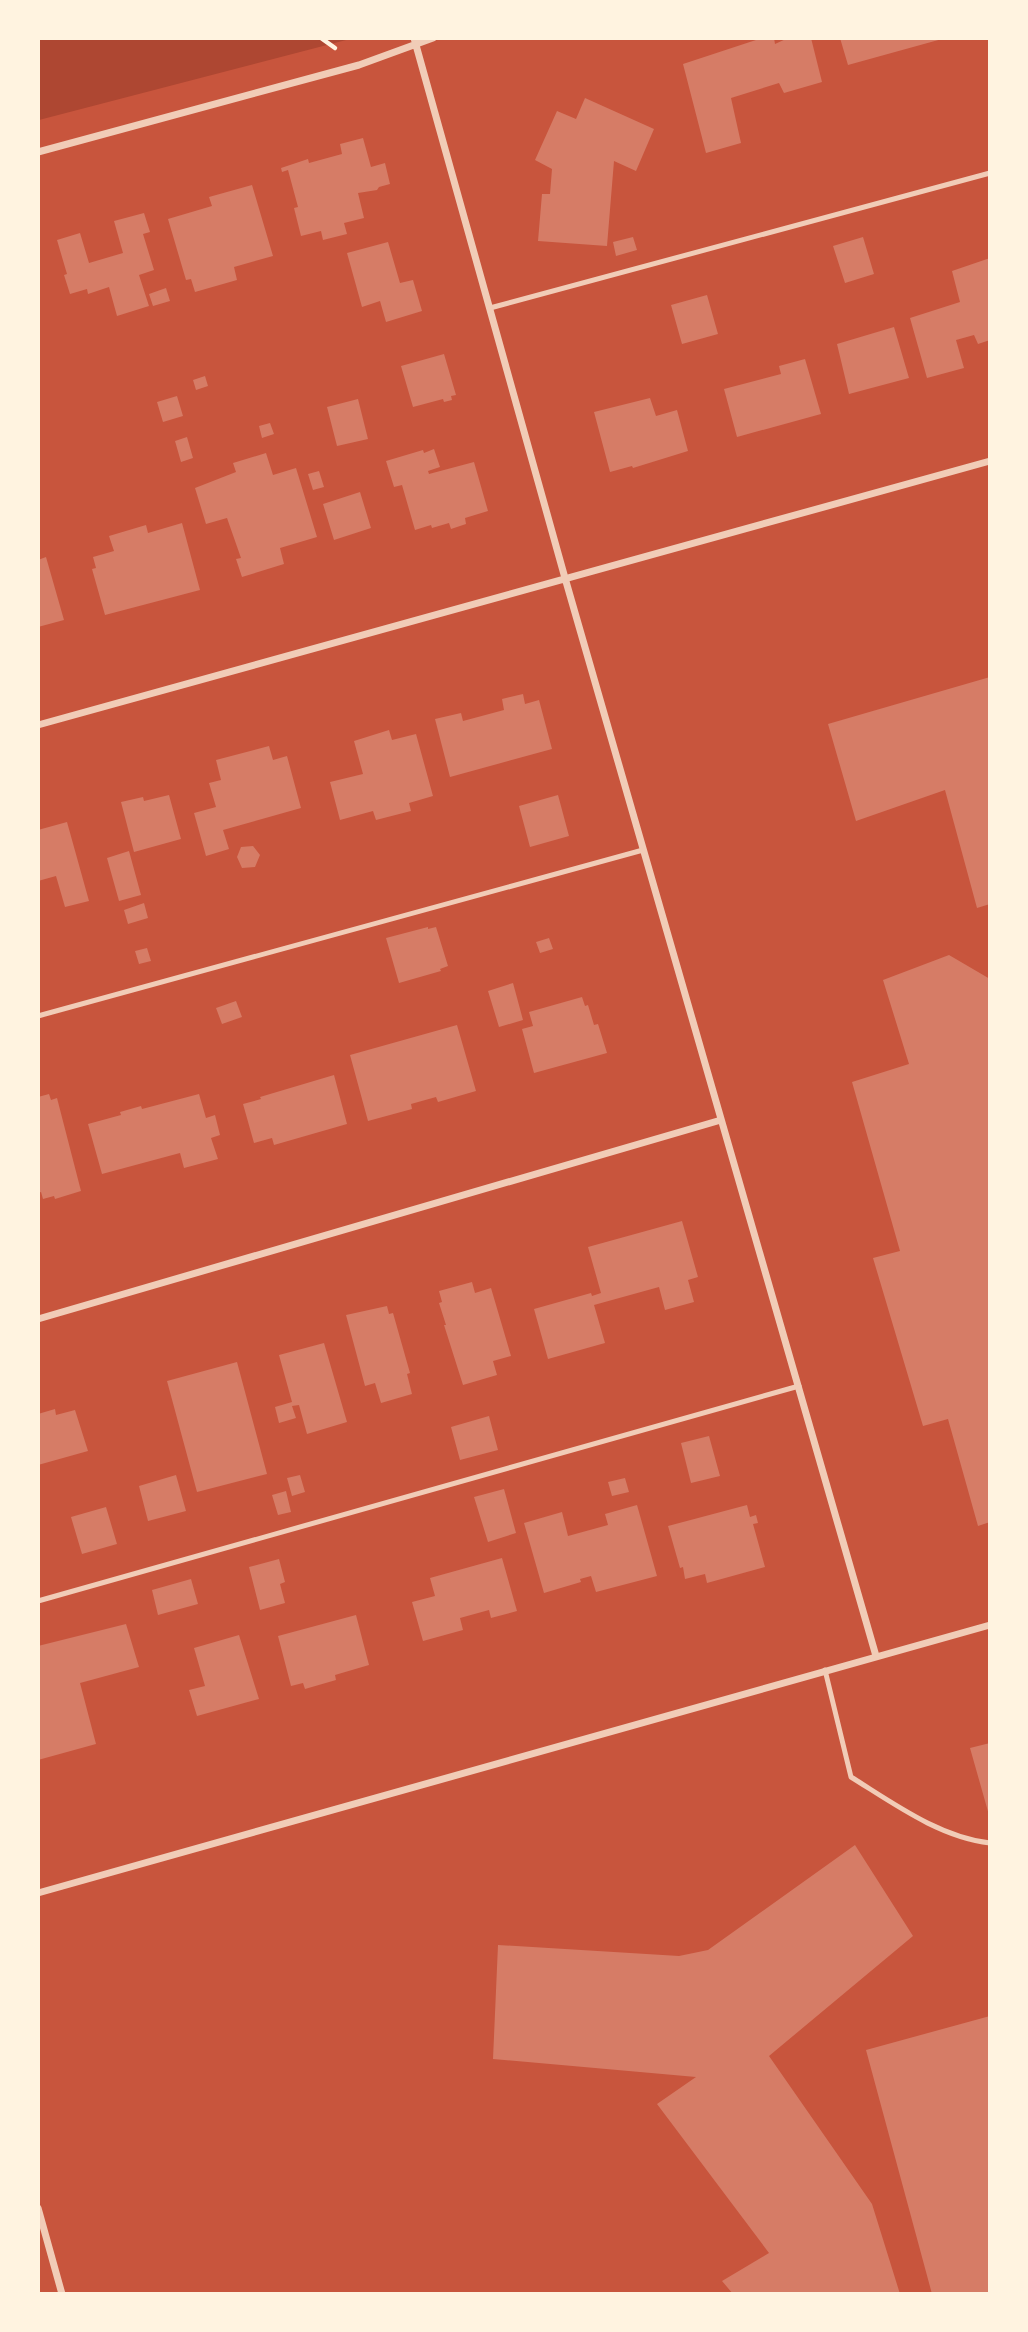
<svg xmlns="http://www.w3.org/2000/svg" width="1028" height="2332" viewBox="0 0 1028 2332" font-family="'Titillium Web',sans-serif">
  <rect width="100%" height="100%" fill="#c8553d"/>
  <path fill="#ae4732" d="M39,39h311l-311,81z"/>
  <path fill="#d67c66" d="M762,38h12l1,6 13,-6h23l11,44 -38,11 -5,-10 -48,15 10,45 -35,10 -23,-89z
    M840,38h102v1l-94,26z
    M585,98l69,31 -18,42 -22,-10 -7,85 -69,-5 4,-47h8l2,-25 -17,-9 22,-49 19,8z
    M363,138l8,29 14,-4 5,21 -11,3 -2,3 -19,3 6,25 -20,5 3,11 -24,6 -2,-9 -20,5 -7,-28 4,-1 -10,-37 -6,2 -1,-4 27,-9 1,4 33,-9 -2,-10z
    M252,185l21,71 -39,11 3,13 -42,12 -4,-13 -5,1 -18,-61 44,-13 -3,-9z
    M144,213l6,19 -7,2 11,36 -15,5 10,31 -32,10 -8,-29 -21,7 -1,-5 -17,5 -6,-19 3,-1 -10,-34 23,-7 9,30 34,-10 -9,-32z
    M633,237l4,13 -21,6 -3,-14z
    M863,237l11,37 -29,9 -12,-37z
    M388,242l12,41 13,-3 9,31 -36,11 -6,-21 -18,6 -15,-54z
    M990,258v82l-12,4 -4,-9 -18,5 8,28 -37,10 -17,-60 50,-16 -8,-31z
    M166,288l4,13 -17,5 -4,-12z
    M707,295l11,39 -36,10 -11,-39z
    M894,327l15,51 -60,16 -12,-50z
    M444,354l12,41 -5,1 1,4 -8,2 -1,-3 -30,8 -12,-41z
    M805,359l16,55 -84,23 -13,-48 57,-15 -2,-8z
    M205,376l3,10 -12,4 -3,-10z
    M177,396l6,20 -20,6 -6,-20z
    M650,398l6,18 21,-6 11,41 -55,17 -1,-2 -22,6 -16,-60z
    M358,399l10,40 -31,7 -10,-39z
    M270,423l4,11 -12,4 -3,-12z
    M187,437l6,21 -12,4 -6,-21z
    M434,449l6,18 -12,4 1,3 45,-12 14,49 -23,7 1,6 -15,5 -2,-6 -17,5 -1,-3 -16,5 -13,-45 -8,2 -8,-26 37,-11 1,3z
    M266,453l7,22 23,-7 21,69 -37,11 4,16 -42,13 -6,-18 5,-1 -14,-40 -21,6 -11,-36 41,-16 -3,-9z
    M319,471l5,16 -11,3 -5,-16z
    M360,492l11,36 -37,12 -11,-36z
    M182,523l18,67 -95,25 -13,-46 4,-1 -3,-11 21,-6 -5,-15 37,-11 2,8z
    M46,557l18,63 -26,7v-67z
    M990,677v227l-13,4 -32,-118 -89,31 -28,-97z
    M523,694l2,10 14,-4 13,49 -102,28 -15,-58 26,-6 2,8 41,-11 -2,-11z
    M389,730l3,10 24,-6 17,62 -24,7 2,8 -35,9 -3,-9 -33,9 -10,-38 33,-8 -9,-33z
    M269,746l4,14 14,-4 14,52 -78,22 6,19 -23,7 -12,-43 22,-6 -7,-24 12,-3 -5,-20z
    M169,795l12,44 -47,13 -13,-50 22,-5 1,4z
    M558,795l11,41 -39,11 -11,-41z
    M67,822l22,79 -24,6 -9,-31 -18,5v-51z
    M253,846l7,9 -5,12 -13,1 -5,-11 4,-10z
    M129,851l12,44 -22,6 -12,-43z
    M144,903l4,15 -20,6 -4,-14z
    M428,927v2l8,-2 12,39 -8,3 1,2 -42,12 -13,-45z
    M549,938l4,11 -13,4 -4,-11z
    M147,948l4,13 -12,3 -4,-13z
    M949,955l41,24v543l-12,4 -30,-107 -25,7 -50,-168 27,-7 -48,-169 57,-18 -26,-84z
    M513,983l10,37 -24,7 -11,-36z
    M582,997l3,9 3,-1 6,20 4,-1 9,29 -73,20 -12,-44 11,-3 -4,-14z
    M236,1001l6,16 -20,7 -6,-16z
    M457,1025l19,66 -38,11 -2,-5 -25,7 1,5 -44,12 -18,-66z
    M334,1075l13,49 -73,21 -2,-7 -18,5 -11,-39 18,-5 -1,-2z
    M49,1094l2,6 6,-2 24,93 -26,8 -1,-3 -11,3 -2,-7 -3,1v-96z
    M199,1094l7,24 9,-3 5,20 -9,3 7,21 -34,9 -4,-15 -78,21 -14,-50 33,-9 -1,-3 21,-6 1,3z
    M682,1221l16,56 -10,3 6,22 -29,8 -6,-23 -65,18 11,38 -57,16 -14,-50 57,-16 1,3 9,-3 -13,-46z
    M472,1282l3,11 16,-5 20,68 -18,5 4,14 -34,10 -19,-60h2l-7,-22 3,-1 -3,-11z
    M387,1306l2,8 4,-1 17,60 -3,1 5,20 -31,9 -6,-20 -10,3 -19,-71z
    M324,1343l23,79 -40,12 -8,-29 -7,1 4,12 -17,5 -4,-16 17,-5 -13,-47z
    M237,1362l30,112 -70,18 -30,-111z
    M55,1409l1,6 19,-5 13,41 -50,14v-51z
    M489,1416l9,34 -38,10 -9,-33z
    M709,1436l11,40 -29,7 -10,-40z
    M176,1475l10,36 -38,10 -9,-35z
    M300,1475l5,17 -13,4 -5,-18z
    M625,1478l4,14 -17,4 -4,-14z
    M504,1489l12,44 -28,9 -14,-45z
    M286,1491l5,21 -13,3 -6,-20z
    M637,1505l20,71 -61,16 -5,-16 -11,3 1,3 -37,11 -20,-70 38,-11 6,24 40,-11 -3,-11z
    M747,1505l3,12 6,-2 2,8 -5,1 12,43 -58,16 -2,-9 -20,5 -2,-12 -3,1 -12,-42z
    M106,1507l11,37 -35,10 -11,-37z
    M502,1558l15,53 -26,7 -2,-8 -29,8 3,12 -40,11 -11,-39 23,-6 -5,-18z
    M279,1559l6,23 -5,2 5,19 -25,7 -11,-43z
    M191,1579l7,25 -40,11 -6,-25z
    M356,1615l13,50 -34,10 1,5 -31,9 -2,-6 -12,3 -13,-50z
    M126,1624l13,43 -59,16 16,61 -58,16v-114z
    M239,1635l20,64 -62,17 -8,-26 16,-4 -11,-38z
    M990,1743v72h-1l-19,-67z
    M855,1845l58,91 -144,120 103,148 28,90h-167l-11,-13 47,-28 -112,-149 39,-27 -203,-18 5,-114 181,11 29,-6z
    M990,2016v278h-58l-66,-244z"/>
  <g fill="none" stroke-linecap="round" stroke-linejoin="round">
    <path stroke="#fff3e0" stroke-width="4.5" d="M321,38l14,10"/>
    <path stroke="#f1ccb7" stroke-width="5" d="M490,308l500,-135
      M38,1016l605,-166
      M38,1601l761,-215
      M825,1670l26,107c42,26 88,60 139,66"/>
    <path stroke="#f1ccb7" stroke-width="7" d="M414,38l151,540 311,1078
      M38,152l321,-87 74,-27
      M38,725l952,-264
      M38,1319l683,-199
      M38,1893l952,-268
      M38,2208l24,86"/>
  </g>
  <rect width="1028" height="2332" fill="none" stroke="#fff3e0" stroke-width="80"/>
</svg>
